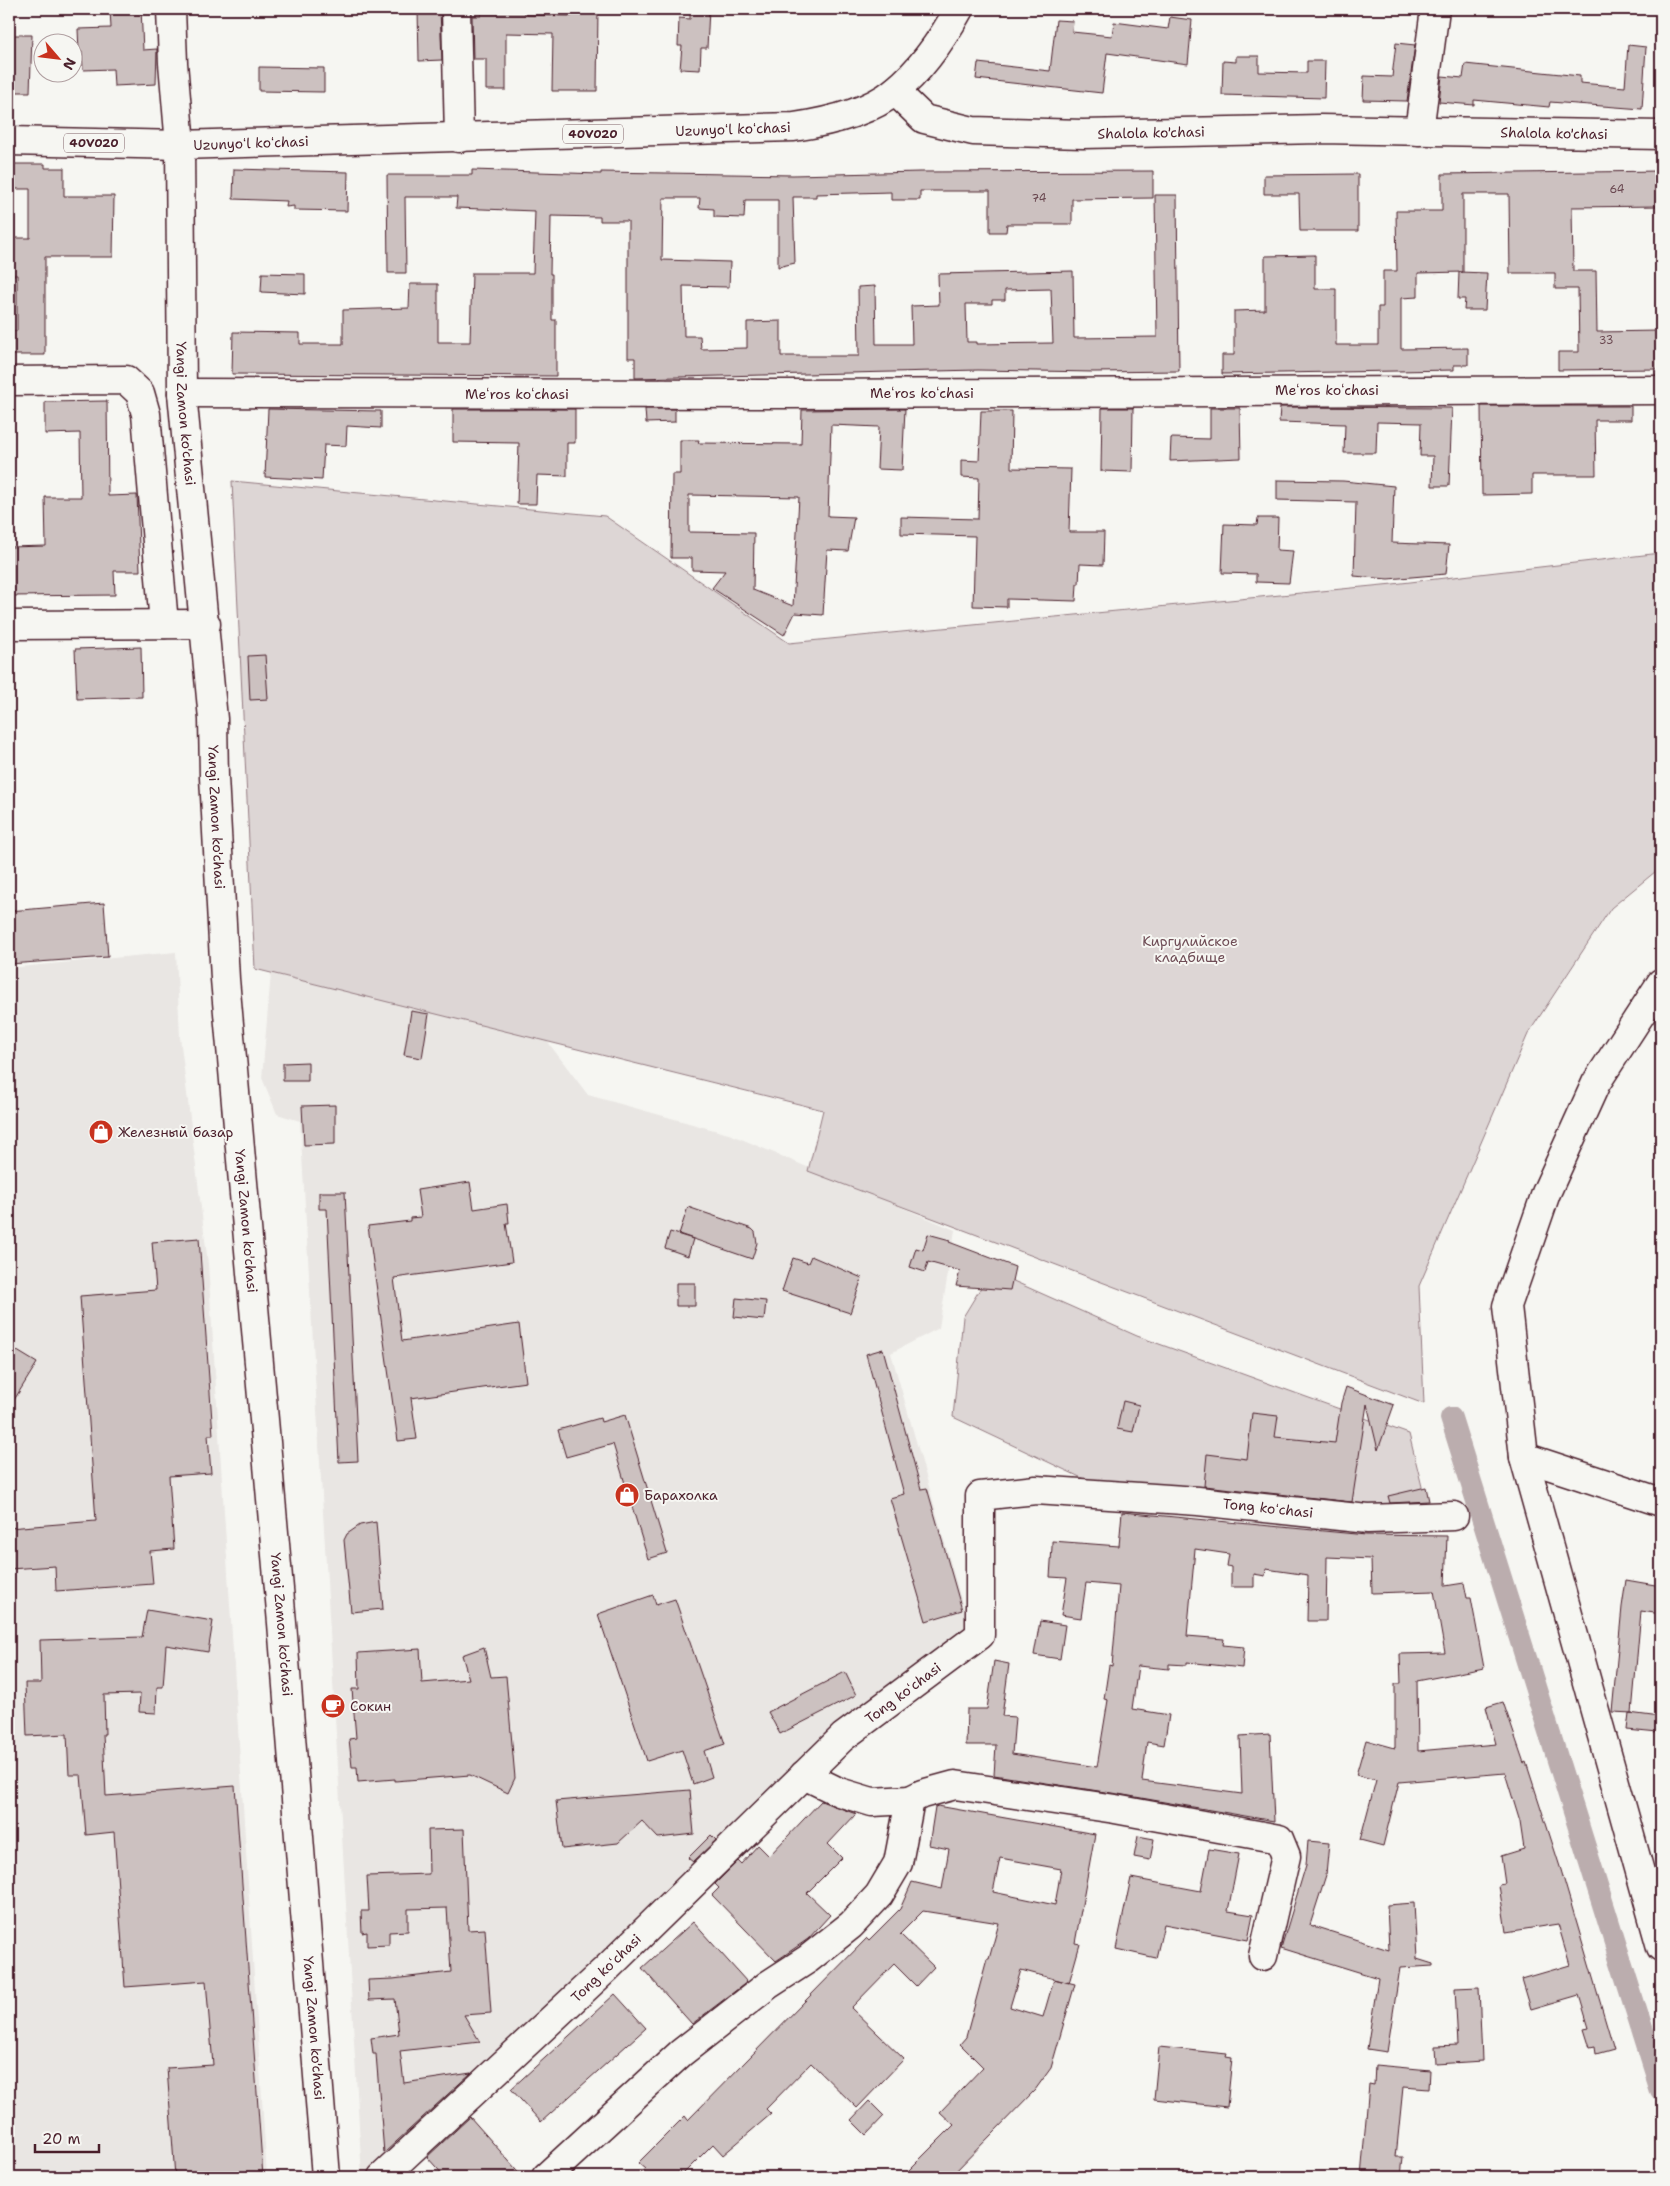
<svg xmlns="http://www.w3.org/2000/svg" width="1670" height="2186" viewBox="0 0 1670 2186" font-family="'Shantell Sans',sans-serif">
  <rect width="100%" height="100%" fill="#f6f6f2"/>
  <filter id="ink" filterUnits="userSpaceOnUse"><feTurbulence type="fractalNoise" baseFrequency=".02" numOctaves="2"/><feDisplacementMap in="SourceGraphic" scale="10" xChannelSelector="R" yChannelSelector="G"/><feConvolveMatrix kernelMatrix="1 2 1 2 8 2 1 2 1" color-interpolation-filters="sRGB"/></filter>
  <g filter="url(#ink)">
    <path fill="#e9e6e3" d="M176,952l4,85 28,227 59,913h-258v-1209z
      M271,973l276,68 41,54 144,40 223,95 -16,98 -48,25 81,285 -594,539h-16l-62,-1056 -23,-7 -15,-36z"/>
    <path fill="#ddd6d5" stroke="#947a80" d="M232,481l373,35 184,127 604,-59 268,-31v314l-50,41 -83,126 -109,252 5,118 -616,-233 15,-61 -568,-141z
      M991,1271l146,65 272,98 19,77 -327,-24 -148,-70 10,-100z"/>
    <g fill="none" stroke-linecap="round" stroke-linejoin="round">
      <path stroke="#bbadae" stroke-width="22" d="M1451,1418l210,672"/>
    </g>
    <path fill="#ccc1c0" stroke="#4a1f2b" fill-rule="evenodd" d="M110,9h31l2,41 14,-1 -1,35 -42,2 -1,-17 -30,1 -1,-18h-3l-1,-23 33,-1z
      M418,9h22l2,51 -23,1z
      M481,9h44v6l47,1v-7h26l-1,82h-45l1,-57 -47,-1v57h-20v-31h-13l-1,-43h9z
      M690,9h19l-2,39h-6l-1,22 -20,-1 2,-23h-4l1,-28 11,1z
      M1170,17l22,3 -4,44 -81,-11 -5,40 -126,-14 2,-16 72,8 6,-51 17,1 -1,11 40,4 2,-14 54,7z
      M9,35h23l-2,57h-21z
      M1396,43l19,2 -8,56 -44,-1 1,-24 28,1z
      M1628,45l18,2 -4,62 -92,-7 -1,5 -75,-7v5l-35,-3 3,-26 21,2 2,-14 115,12v7l45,4z
      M1236,56h23v16l48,1v-12h18l-1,37 -102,-3 1,-34 13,1z
      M259,67l65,1v24l-65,-1z
      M9,164h36v4h19v28h50l-1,61h-68v98h-36v-24h8v-56h-8v-37h21v-49h-21z
      M234,169l114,3 -1,39 -53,-1v-4l-8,1 1,-6 -54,-2z
      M472,170l129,4v-2l192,3 127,-3 233,-1v27l-81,1v25h-65l-1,8h-16v-41h-70v9h-29v-8l-75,2v3h-23l2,66 -17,4v-67h-33l-1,18 -30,-1v-8l-15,-1 1,-10h-37l-1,62 68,2 -1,25 -46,-1 1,50h16l1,13 46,-1v-26l34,-1v35h78l-1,-69 17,-1 1,58h36l-1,-38 28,-1 -1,-31 135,-3 1,67 83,-1 -2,-142h22l2,176 -85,1 -116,-2 -343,8v-20h-7v-137h-28v-4l-49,-1 -1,58h2v46h4v56l-324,-2 1,-42 67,1v11h43v-34l66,-2 1,-24h28v58h32l2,-69h61l2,-62 -79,-3 1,-11h-52l1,76h-18l-1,-98h85zM1051,289l2,54 -76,1v-2h-10l-1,-38h26v-4h13v-10z
      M1661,171v35l-89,1 1,64h23l1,61 62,-1v38l-101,1v-18h21l-1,-63h-23v-16h-45l-1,-79h-46v78l-45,1v24l-17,1v51l67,-1v17h-14v5l-232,4v-19h12v-44l31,-1v-54l50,-1v34h21v56h42v-38h5v-36h14l-1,-60h46v-37z
      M1358,174v57h-58l-1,-37h-35v-19z
      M1459,272l28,1 -2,37h-21l1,-11h-7z
      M262,273l43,1v20l-44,-2z
      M107,401l1,95 29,-1 3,76h-26l1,24 -106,1v-49l37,-1 -1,-49h36l-1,-64 -35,1v-32z
      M1481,406h150v14h-36l1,55h-64v19l-50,1z
      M1280,407l172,1 -3,78h-17l1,-30h-13l1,-33 -44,-1 -1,31h-32l1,-29 -66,-2z
      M1102,408h31l-1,64 -31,-1z
      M1210,408h30l1,50 -71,3 1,-23 39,1z
      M268,409l113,2v17l-34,-2 -1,20 -22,-1 -2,35 -57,-3z
      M453,409h122v34h-8v33l-30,-1 -1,29h-19l2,-61 -66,-1z
      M645,409h30v13l-29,1z
      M905,409l-3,61 -25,-1 2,-42 -48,-2 -3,91 26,1 -6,34 -21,-1 -4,65 -28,-2 -11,22 -72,-47 13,-17 -33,-1v-12h-21l1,-84h8v-34h19l-1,3 103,1 1,-34zM689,495l110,2 -6,109 -40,-16 1,-57 -65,-1z
      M981,411h31l-1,57 60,1 -2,63h35l-1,33 -23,-1 -1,20h-2l-1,17 -69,-2v8l-34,-1 2,-70 -74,-2v-17l77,2 1,-41 -18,-1v-17l18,1z
      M1277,480l66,1 51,5 -2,57 57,2 -3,29 -58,5 -34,-3 2,-74 -79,-2z
      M1258,518h20l-1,32 16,1 -4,32 -33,-1v-8l-34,-1 2,-49 33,1z
      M141,647l1,50 -65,2 -2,-50z
      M265,655l3,44 -18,1 -2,-44z
      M104,903l4,54 -99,7v-53z
      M411,1011l18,3 -7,44 -18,-3z
      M308,1062v19h-25v-18z
      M335,1105v39l-31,1 -2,-39z
      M470,1182l4,27 33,-5 2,19h-3l6,39 -118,16 8,63 117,-17 7,58 -115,16 6,41 -19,2 -30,-215 42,-5v-3l11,-1 -4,-27z
      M319,1192h26l13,269 -19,1 -12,-253h-8z
      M688,1207l64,22 3,3 2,11 -5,16 -73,-25z
      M670,1232l23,7 -5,17 -23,-8z
      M928,1234l22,6 -1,2 66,25 -5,23 -54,-4 4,-15 -32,-9 -3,10 -15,-5 6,-19 7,2z
      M199,1238l14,197h-5l3,38 -42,3 5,73 -24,2 3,33 -97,7 -1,-25 -46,3v-41l87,-7 -16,-225 76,-6 -4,-48z
      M811,1256l51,22 -12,35 -68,-22 11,-33 15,5z
      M676,1283h19v23h-19z
      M736,1298l30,3 -2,19 -30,-3z
      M9,1346l28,17 -28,45z
      M883,1349l38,140 6,-1 35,122 -36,11 -36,-123 14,-4 -38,-140z
      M1346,1387l48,18 -16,45 -11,-46 -15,98 -148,-16 3,-32 40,5 5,-46 26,3 -3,21 60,6 6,-40z
      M1123,1401l16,4 -6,27 -16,-3z
      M625,1415l42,138 -19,6 -35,-115 -47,13 -8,-27 42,-12 1,4z
      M1426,1487l3,14 -39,2 -2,-7z
      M1122,1512l244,23 81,1 -2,50 19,-3 3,15h4l13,70 -67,13 1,70 78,-7 -10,-37 17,-5 21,61 2,-1 35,108 53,179 -18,5 -1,-7 -5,1 -6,-19 5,-1 -10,-33 -48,14 -9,-30 48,-14 -12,-41 -52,8 -7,-47 6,-1 -4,-28 23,-7 -4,-27 -15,-49 -106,9 -16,64 -23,-6 16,-60 -20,-5 10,-35 29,8v-64h6l-1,-30 45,-1 -11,-62 -62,2 -1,-34 -44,-2 -1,64h-19l1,-46 -42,-6 -1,7 -11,-2v13h-23v-20l-4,-1 2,-12 -34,-5 -8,87 37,3 -1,6 21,2 -2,21 -55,-6v3l-18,-1v5l-31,-3 -6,43 37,6 -5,30 -17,-3 -5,39 100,13 -2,-58 30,-2 4,87 -156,-27 -124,-19 2,-30h-30l1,-36h20l7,-48 15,3 -7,52 13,1 -3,37 85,13 11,-67 -4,-1 5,-34 3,1 7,-80 -33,-3 -5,35 -20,-3 6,-37 -17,-1 2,-30v-6l67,5z
      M376,1522l7,87 -32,3 -7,-72 3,-6 13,-9z
      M1626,1580l35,6v28l-20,-3 -9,102 -20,-1 10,-105z
      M653,1595l3,10 19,-6 50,145 -21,7 8,26 -19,7 -11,-34 -35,11 -49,-147z
      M147,1610l66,11 -5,31 -42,-7 -3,42h-6l-1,26 -17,-1 1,-18 -36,1 1,39h-2l3,62 129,-10 28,391h-88l-8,-109 46,-3 -7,-84 -81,6 -11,-155 -28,3 -5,-60h-12l-2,-41 -40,2 -2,-53h16l-1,-43 102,-3z
      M1040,1621l25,4 -5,34 -26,-4z
      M484,1647l7,30 15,-1 9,102 -7,15 -38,-18 -75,6v-2l-37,3 -1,-15h-5l-3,-28 7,-1 -4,-49h7l-1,-36 62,-4 2,34 47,-4 -7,-24z
      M845,1672l11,23 -76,39 -12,-22z
      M1629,1713l31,4 -2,16 -31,-3z
      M690,1790l4,44 -36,4 -16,-17 -24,22 -56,6 -6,-48z
      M821,1801l35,13 -28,30 14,14 -35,35 23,22 -22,24 -32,22 -64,-66 7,-7 -4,-4 23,-23 3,3 17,-19 11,11z
      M938,1806l157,28 -20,109 5,1 -11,39 -48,-13 -11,37 33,10 11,-38 21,5 -24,84 -16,22 -85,87h-48l52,-52 -14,-13 43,-45 -23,-23 6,-7 21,-78h2l10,-36 -76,-12 -23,23 34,33 -18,19 -22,-22 -43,44 53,51 -47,49 -46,-45 -45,46 5,5 -48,41 -10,-11 -33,33h-44l9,-8 -7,-6 47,-47 3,4 179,-182 2,2 31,-31 12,-27 30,7 7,-40 -20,-4 6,-38zM1000,1858l61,11 -6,36 -62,-13z
      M464,1829l4,101 17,-1 6,84 -27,2 16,27 -80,9 4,32 67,-10 -87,80 -8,-99h-3l-2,-16 28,-4 -4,-35 -26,1 -1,-20 25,-1 58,-7 -4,-64 -39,1v22l-19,1v13l-22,1v-14l-5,1 -1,-22h8l-2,-35 62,-2 -1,-44z
      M711,1835l5,5 -23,22 -5,-4z
      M1138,1836l16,3 -4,21 -16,-3z
      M1308,1841l21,2 -3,32 -16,50 79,25 -2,-45 27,-2 3,56 16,5v2l-33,2 -13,84 -20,-3 11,-71 -97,-30 25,-83z
      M1209,1849l30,5 -11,57 25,4 -5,25 -84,-16 -8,34 -40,-9 15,-71 70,13z
      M693,1922l54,60 -55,42 -50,-56z
      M1479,1987l3,74 -46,3 -1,-18 23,-1 -3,-57z
      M615,1994l31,34 -105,94 -30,-33z
      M1159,2047l68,7 -1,3 6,1 -5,49 -73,-8z
      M1375,2065l55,5 -1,19 -26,-2 -7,70h7l-2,20h-40l8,-93 5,1z
      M869,2101l15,15 -18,19 -15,-15z
      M470,2117l53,60h-78l-18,-20z"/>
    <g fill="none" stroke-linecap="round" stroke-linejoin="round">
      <defs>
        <g id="minor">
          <path id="s1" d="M171,9l2,54 7,82 2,248 31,326 1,58 11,202 57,644 44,554"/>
          <path d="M456,9l3,129"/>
          <path id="s2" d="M895,91l29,28 49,12 110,3 237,-5 341,6"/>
          <path d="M1419,131l16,-122"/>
          <path d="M9,381l117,-1 14,13 6,21 18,210"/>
          <path d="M182,393l605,1 874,-4"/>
          <path d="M9,625l197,-1"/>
          <path d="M1661,983l-65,100 -50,110 -39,113 17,151 137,490"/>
          <path d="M1524,1457l137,45"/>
          <path d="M804,1775l35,17 33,10 38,-2"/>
          <path d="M382,2177l224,-208 237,-232 137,-102v-139l56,-6 162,11 170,18 86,-3"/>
          <path d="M546,2177l135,-124 87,-68 40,-26 43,-34 28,-30 19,-32 12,-63 12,-6 33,-9 160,24 164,30 7,17 -23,100"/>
        </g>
        <path id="major" d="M9,141l171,4 614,-18c34,-5 74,-14 101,-36 26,-21 48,-53 64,-82"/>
      </defs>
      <use href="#minor" stroke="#4a1f2b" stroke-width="31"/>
      <use href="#major" stroke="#4a1f2b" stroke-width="31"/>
      <use href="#minor" stroke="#f6f6f2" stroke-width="28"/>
      <use href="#major" stroke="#f6f6f2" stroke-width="28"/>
    </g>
  </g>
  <defs>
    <symbol id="shop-disc" viewBox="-11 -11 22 22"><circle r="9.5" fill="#c8321e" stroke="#f6f6f2"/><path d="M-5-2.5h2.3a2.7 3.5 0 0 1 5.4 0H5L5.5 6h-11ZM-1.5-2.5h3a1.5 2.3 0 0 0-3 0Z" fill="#fff"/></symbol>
    <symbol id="cafe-disc" viewBox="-11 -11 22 22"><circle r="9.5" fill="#c8321e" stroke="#f6f6f2"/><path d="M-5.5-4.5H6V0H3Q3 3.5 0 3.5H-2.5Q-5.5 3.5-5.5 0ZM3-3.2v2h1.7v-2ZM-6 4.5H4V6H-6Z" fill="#fff"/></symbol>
  </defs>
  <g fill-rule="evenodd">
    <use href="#shop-disc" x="87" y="1118" width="28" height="28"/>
    <use href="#shop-disc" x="613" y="1481" width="28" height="28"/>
    <use href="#cafe-disc" x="319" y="1692" width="28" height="28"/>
  </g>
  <g text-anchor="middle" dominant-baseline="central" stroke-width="4" stroke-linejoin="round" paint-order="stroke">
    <g font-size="11" fill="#6a4850">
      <text x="1617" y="189">64</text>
      <text x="1039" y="198">74</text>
      <text x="1606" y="340">33</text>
    </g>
    <g fill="#f6f6f2" stroke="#7e6067" stroke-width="1">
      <rect x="563" y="124.5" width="60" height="19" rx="4"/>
      <rect x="64" y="133.5" width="60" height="19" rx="4"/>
    </g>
    <g font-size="12" font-weight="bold" fill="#4a1f2b">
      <text x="593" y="134">40V020</text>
      <text x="94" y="143">40V020</text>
    </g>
    <g font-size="14" fill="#4a1f2b" stroke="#f6f6f2">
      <text transform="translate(733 129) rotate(-2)">Uzunyoʻl koʻchasi</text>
      <text stroke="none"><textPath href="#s2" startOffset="269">Shalola ko'chasi</textPath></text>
      <text stroke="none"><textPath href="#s2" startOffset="672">Shalola ko'chasi</textPath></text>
      <text transform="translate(251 143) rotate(-2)">Uzunyoʻl koʻchasi</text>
      <text x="1327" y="390">Meʻros koʻchasi</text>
      <text x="922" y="393">Meʻros koʻchasi</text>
      <text x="517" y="394">Meʻros koʻchasi</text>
      <text stroke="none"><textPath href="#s1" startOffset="405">Yangi Zamon ko'chasi</textPath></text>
      <text stroke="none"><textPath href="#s1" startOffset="810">Yangi Zamon ko'chasi</textPath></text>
      <text stroke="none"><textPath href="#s1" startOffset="1215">Yangi Zamon ko'chasi</textPath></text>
      <text transform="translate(1268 1508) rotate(6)">Tong koʻchasi</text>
      <text stroke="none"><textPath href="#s1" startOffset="1620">Yangi Zamon ko'chasi</textPath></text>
      <text transform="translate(903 1693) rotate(-37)">Tong koʻchasi</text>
      <text transform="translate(606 1968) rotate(-44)">Tong koʻchasi</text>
      <text stroke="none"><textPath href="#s1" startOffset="2025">Yangi Zamon ko'chasi</textPath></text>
    </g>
    <g font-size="14" fill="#6f4d56" stroke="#f6f6f2">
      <text x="1190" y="941">Киргулийское<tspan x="1190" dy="16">кладбище</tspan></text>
    </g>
    <g font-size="14" fill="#4a1f2b" stroke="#f6f6f2" text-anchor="start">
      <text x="118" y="1132">Железный базар</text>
      <text x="644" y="1495">Барахолка</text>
      <text x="350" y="1706">Сокин</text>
    </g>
  </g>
  <rect width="1670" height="2186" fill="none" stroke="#f6f6f2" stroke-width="30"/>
  <rect x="15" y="15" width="1640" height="2156" fill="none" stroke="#4a1f2b" stroke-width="2" filter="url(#ink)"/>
  <g transform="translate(58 58) rotate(118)"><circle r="24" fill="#f6f6f2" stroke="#b1a0a2"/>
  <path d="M0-4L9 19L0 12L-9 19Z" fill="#c8321e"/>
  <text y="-8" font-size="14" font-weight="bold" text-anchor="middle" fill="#4a1f2b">N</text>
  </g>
  <path d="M35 2144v8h64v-8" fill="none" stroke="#4a1f2b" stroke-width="2.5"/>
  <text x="42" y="2144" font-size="15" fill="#4a1f2b" stroke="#f6f6f2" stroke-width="4" paint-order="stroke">20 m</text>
</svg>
